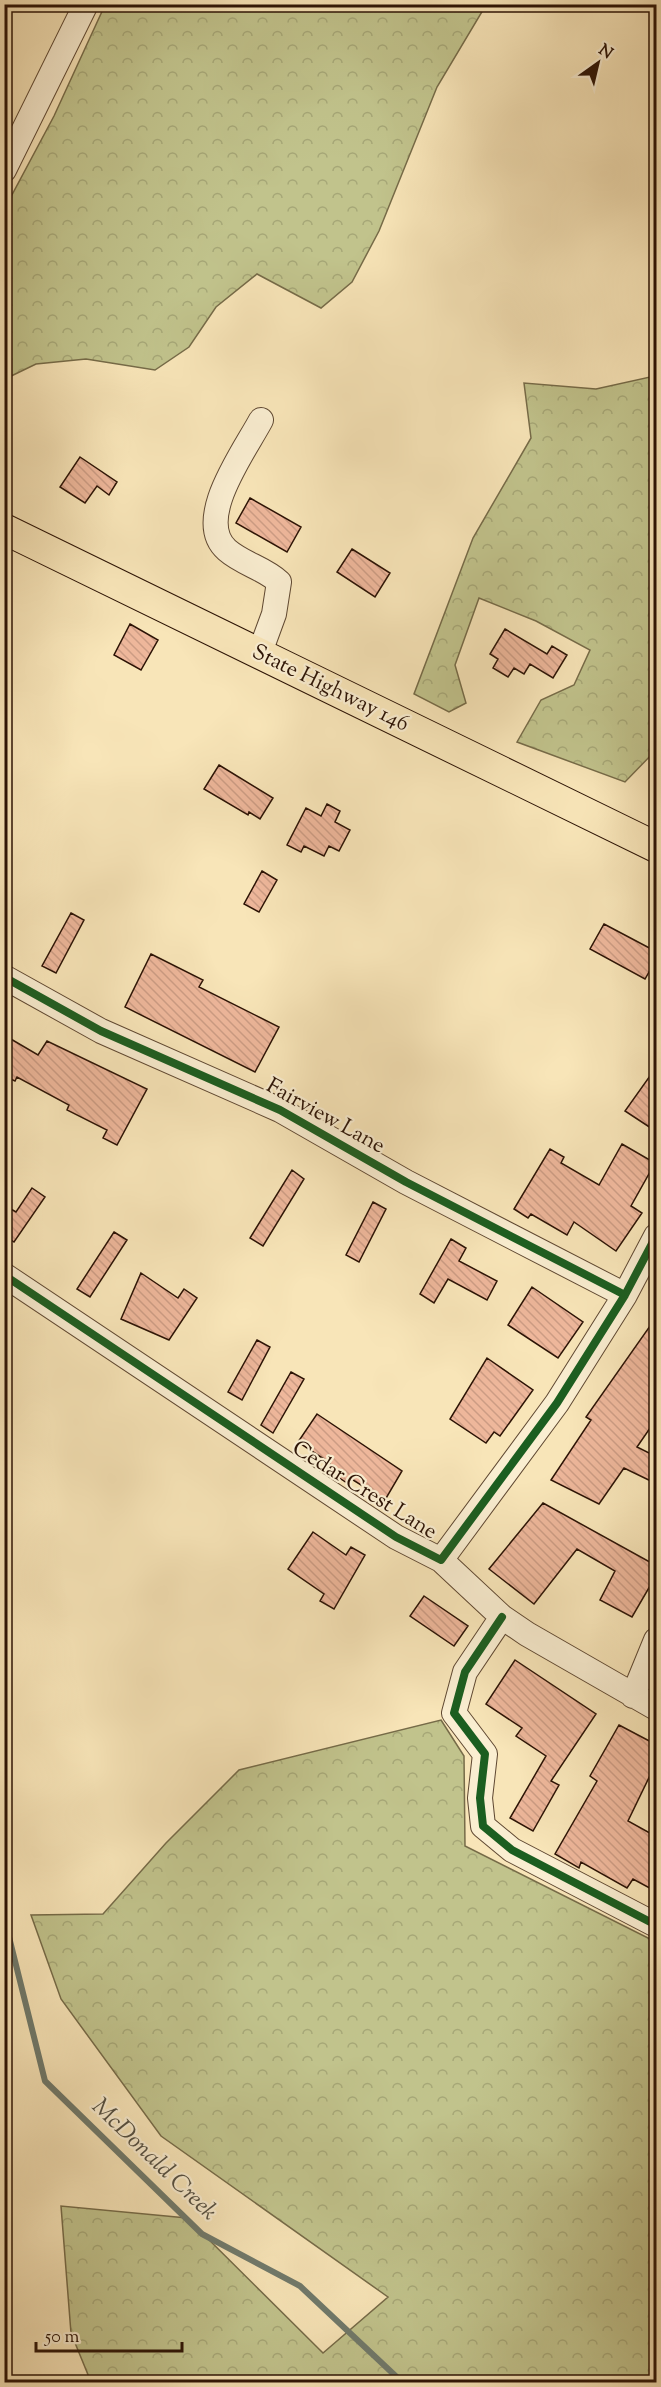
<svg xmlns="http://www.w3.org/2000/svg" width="661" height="2387" viewBox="0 0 661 2387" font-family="'Sorts Mill Goudy',serif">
  <defs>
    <pattern id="forest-crowns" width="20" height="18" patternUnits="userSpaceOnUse" patternTransform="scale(1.5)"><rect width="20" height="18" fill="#c1c38c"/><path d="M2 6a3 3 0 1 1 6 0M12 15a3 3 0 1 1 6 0" fill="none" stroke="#a6a777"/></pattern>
    <pattern id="building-back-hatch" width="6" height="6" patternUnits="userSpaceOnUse" patternTransform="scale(1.5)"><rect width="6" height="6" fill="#eeb79b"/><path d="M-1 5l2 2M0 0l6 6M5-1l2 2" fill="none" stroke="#cc9c84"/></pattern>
  </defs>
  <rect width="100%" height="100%" fill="#f8e5b8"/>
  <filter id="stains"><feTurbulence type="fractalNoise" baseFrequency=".00333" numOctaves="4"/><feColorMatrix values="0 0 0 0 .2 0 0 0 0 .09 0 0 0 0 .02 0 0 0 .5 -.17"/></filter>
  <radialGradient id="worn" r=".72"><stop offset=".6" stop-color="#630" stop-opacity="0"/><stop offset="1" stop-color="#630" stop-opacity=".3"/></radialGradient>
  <path fill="url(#forest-crowns)" stroke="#766b48" stroke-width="1.5" d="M105,5h381l-49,82 -58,144 -27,51 -31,26 -64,-34 -41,33 -27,40 -34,23 -69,-11 -50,5 -31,15v-171l49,-92z
    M656,366v384l-31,32 -108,-40 24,-42 33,-15 16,-35 -54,-29 -57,-23 -24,67 11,38 -17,9 -35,-18 59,-156 58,-100 -7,-55 72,6 59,-13z
    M441,1720l23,36 1,90 191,96v440h-565l-20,-49 -10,-127 126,12 136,135 65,-56 -227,-161 -100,-137 -30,-84 72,-1 63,-71 73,-73z"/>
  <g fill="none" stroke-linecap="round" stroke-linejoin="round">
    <path stroke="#707a6c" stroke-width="6" d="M4,1917l41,164 157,153 98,52 102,96"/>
  </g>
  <path fill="url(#building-back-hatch)" stroke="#2c1305" stroke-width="1.5" d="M80,457l37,25 -8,13 -12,-9 -12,17 -25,-16z
    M250,498l51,29 -14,25 -51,-29z
    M352,549l38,24 -15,24 -38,-25z
    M130,624l28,16 -17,30 -27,-15z
    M505,629l42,25 5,-8 15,9 -14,23 -23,-14 -6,10 -10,-6 -6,9 -15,-9 5,-9 -8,-5z
    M219,765l54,33 -13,21 -11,-7 -1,3 -44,-26z
    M327,804l13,7 -5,11 15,8 -11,21 -10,-5 -5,10 -20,-10 -3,6 -14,-7 19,-37 15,8z
    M262,871l15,9 -18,32 -15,-8z
    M71,913l13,7 -28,53 -14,-7z
    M604,924l53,28v6l-12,21 -55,-30z
    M151,954l52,26 -4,7 80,40 -24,45 -130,-65z
    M4,1035l34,20 9,-14 100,48 -30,56 -14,-7 4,-8 -40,-20 2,-5 -52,-28 -2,4 -11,-5z
    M657,1066v66l-32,-21z
    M622,1144l33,19 -24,43 11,7 -26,38 -42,-29 -7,13 -36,-21 -3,4 -14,-9 36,-60 14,8 -3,6 38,22z
    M292,1170l12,9 -41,67 -13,-8z
    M32,1188l13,9 -31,45 -10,-7v-16l7,-10 5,3z
    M373,1202l13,7 -27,53 -13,-7z
    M114,1232l13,8 -37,57 -13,-8z
    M451,1239l15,9 -7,13 38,20 -10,19 -39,-21 -14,24 -14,-9z
    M141,1273l37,25 6,-9 13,9 -28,42 -48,-21z
    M532,1287l51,35 -25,36 -50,-33z
    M657,1316v102l-20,29 20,10v27l-33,-16 -25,36 -48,-24 40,-60 -5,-3z
    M257,1340l13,7 -28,53 -14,-8z
    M487,1358l46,32 -33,46 -6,-4 -8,11 -36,-24z
    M291,1372l13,7 -31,54 -12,-8z
    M317,1414l85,57 -17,29 -35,-22 -3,5 -21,-14 4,-6 -32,-21z
    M543,1503l114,63v8l-25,43 -32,-17 15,-29 -38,-22 -43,55 -45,-35z
    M313,1532l33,23 5,-8 14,8 -31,54 -14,-8 4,-7 -36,-25z
    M424,1596l44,30 -14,20 -44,-30z
    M515,1660l81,54 -45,67 8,4 -26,46 -23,-13 36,-62 -30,-20 6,-8 -36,-24z
    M619,1725l38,20v16l-29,60 29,16v55l-24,-13 -6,9 -46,-26 -2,6 -24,-14 42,-73 -7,-5z"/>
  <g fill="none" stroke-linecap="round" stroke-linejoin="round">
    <defs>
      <path id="minor" d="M4,170l82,-166
        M259,655l15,-41 5,-32c-15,-14 -36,-18 -52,-32 -34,-30 17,-98 34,-130
        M4,977l97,54 179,79 126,72 219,113
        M4,1275l392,262 45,23 116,-157 68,-108 31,-59
        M441,1560l61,57 25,17 129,74
        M502,1617l-37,55 -11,41 31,41 -5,44 3,28 29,24 144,75
        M633,1696l23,-56"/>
      <path id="major" d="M4,529l652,318"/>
    </defs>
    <use href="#minor" stroke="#5f4832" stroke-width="26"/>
    <use href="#major" stroke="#2c1305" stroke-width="32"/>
    <use href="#minor" stroke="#faeed1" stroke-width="24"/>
    <use href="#major" stroke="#f8e5b8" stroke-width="30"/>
    <defs>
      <path id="cycleway" d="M4,977l97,54 179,79 126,72 219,113
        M4,1275l392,262 45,23 116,-157 68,-108 31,-59
        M502,1617l-37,55 -11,41 31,41 -5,44 3,28 29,24 144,75"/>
    </defs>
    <use href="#cycleway" stroke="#faeed1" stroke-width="11"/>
    <use href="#cycleway" stroke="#1b5e20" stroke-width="8"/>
  </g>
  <g text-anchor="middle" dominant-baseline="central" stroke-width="4.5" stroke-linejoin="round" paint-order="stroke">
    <g font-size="22" fill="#2c1305" stroke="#faeed1">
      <text transform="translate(330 689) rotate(26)">State Highway 146</text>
      <text transform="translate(325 1117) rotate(29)">Fairview Lane</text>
      <text transform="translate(364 1491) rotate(32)">Cedar Crest Lane</text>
    </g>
    <g font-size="24" font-style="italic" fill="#544f41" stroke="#faeed1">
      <text transform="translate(154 2160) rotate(44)">McDonald Creek</text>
    </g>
  </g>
  <rect width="661" height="2387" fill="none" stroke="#f8e5b8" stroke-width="24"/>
  <rect x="6" y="6" width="649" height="2375" fill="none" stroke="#2c1305" stroke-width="3"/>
  <rect x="12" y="12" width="637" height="2363" fill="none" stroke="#2c1305" stroke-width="1.5"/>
  <g transform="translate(598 63) rotate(34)" stroke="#faeed1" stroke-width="4.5" paint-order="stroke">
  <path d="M0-4.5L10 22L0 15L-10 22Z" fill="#2c1305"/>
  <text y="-9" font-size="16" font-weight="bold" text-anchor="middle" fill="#2c1305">N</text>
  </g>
  <path d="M36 2342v9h146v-9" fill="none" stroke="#2c1305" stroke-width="3"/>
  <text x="45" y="2342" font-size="18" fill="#2c1305" stroke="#faeed1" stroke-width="4.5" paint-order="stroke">50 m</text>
  <rect width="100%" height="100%" filter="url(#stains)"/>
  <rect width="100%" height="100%" fill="url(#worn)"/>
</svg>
